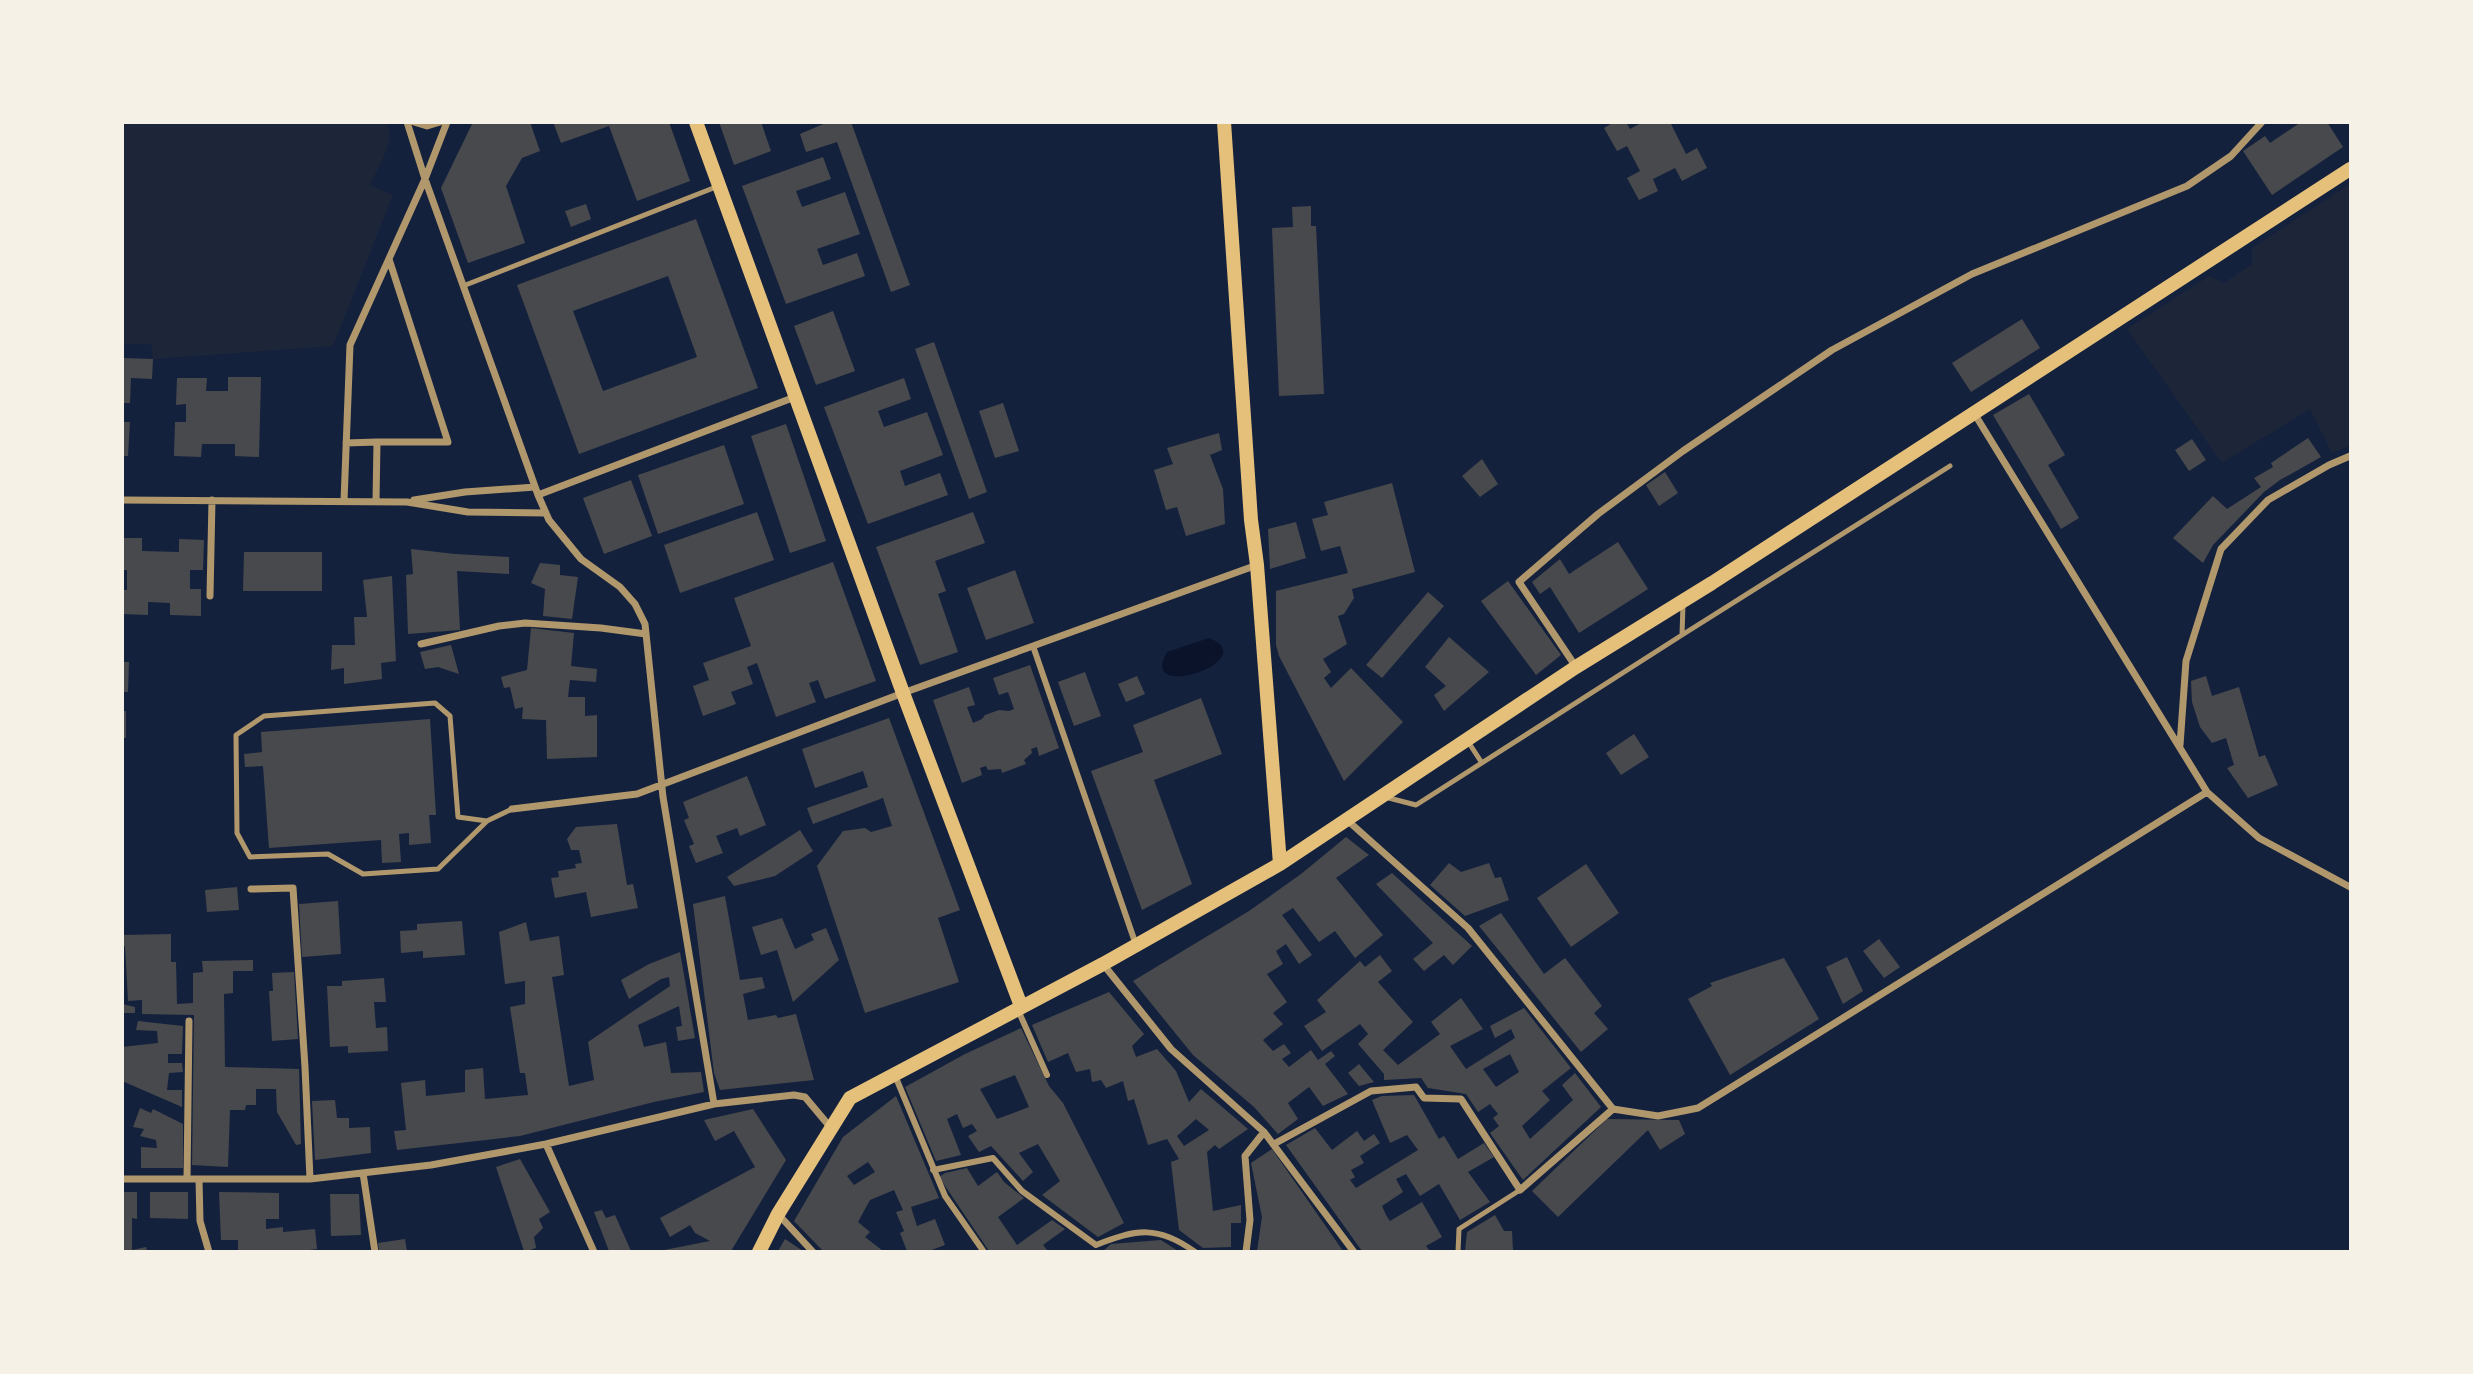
<svg xmlns="http://www.w3.org/2000/svg" width="2473" height="1374" viewBox="0 0 2473 1374" font-family="'Titillium Web',sans-serif">
  <rect width="100%" height="100%" fill="#14213d"/>
  <path fill="#1d2539" d="M122,123h266c7,19 -10,45 -18,62l23,10 -60,151 -180,13 -2,-15h-28z
    M2350,184v262l-18,7 -22,-44 -88,54 -95,-134 82,-53 15,7 28,-19v-16z"/>
  <path fill="#0b132b" d="M1209,638c56,22 -73,66 -42,14z"/>
  <path fill="#48494c" fill-rule="evenodd" d="M473,122h57l10,29 -18,7 -16,28 19,57 -57,20 -27,-75z
    M553,122h116l21,59 -53,20 -28,-75 -48,17z
    M719,122h42l10,29 -37,14z
    M828,122h23l59,163 -19,7 -54,-150 -31,10 -6,-18z
    M1614,122h12l4,7 13,-7h27l16,32 11,-6 10,20 -25,13 -7,-13 -22,11 5,12 -19,9 -12,-22 13,-7 -13,-25 -10,5 -13,-23z
    M2301,122h26l16,25 -71,48 -29,-44 22,-15 5,7z
    M823,157l8,22 -35,12 6,16 43,-15 15,42 -43,15 6,16 34,-12 8,23 -79,28 -44,-118z
    M586,204l5,15 -20,8 -6,-16z
    M1311,206v20h5l8,168 -45,2 -7,-168 21,-1 -1,-20z
    M696,219l62,169 -179,66 -62,-169zM668,276l29,81 -94,34 -30,-80z
    M833,311l22,60 -39,14 -22,-59z
    M2022,319l18,29 -69,44 -19,-29z
    M934,342l53,150 -18,7 -54,-150z
    M122,358l31,1 -1,20 -21,-1 -1,25h-8z
    M228,377h33l-2,80 -24,-1v-12h-33l-1,13 -27,-1 1,-34h11v-18l-10,1 1,-27h30l-1,13h22z
    M904,378l7,21 -33,12 6,16 43,-15 16,43 -43,16 5,15 35,-13 8,22 -80,29 -44,-117z
    M2029,394l36,61 -17,10 31,53 -18,11 -68,-114z
    M1003,403l16,48 -24,7 -16,-47z
    M122,422h8l-2,34h-6z
    M786,424l40,117 -36,12 -39,-117z
    M1219,433l3,17 -12,5 13,34 2,35 -39,12 -9,-29 -11,3 -12,-40 19,-6 -6,-16z
    M2308,438l13,19 -41,23 -16,12 -51,53 -10,18 -30,-25 40,-42 14,13 34,-22 -7,-9 19,-11 -2,-4z
    M2192,439l14,21 -17,11 -14,-21z
    M724,445l20,59 -86,30 -20,-59z
    M1482,459l16,25 -18,13 -18,-21z
    M1665,472l13,21 -19,13 -13,-21z
    M631,480l21,56 -48,18 -21,-56z
    M1392,483l23,89 -63,17 2,9 -10,16 -6,2 9,28 -24,15 8,13 -7,6 7,10 20,-20 52,54 -59,59 -65,-125 -3,-11v-54l72,-18 -8,-27 -19,5 -9,-32 16,-4 -4,-13z
    M757,512l17,48 -94,33 -16,-48z
    M973,512l12,31 -50,18 11,30 -8,3 20,58 -38,13 -44,-118z
    M1296,522l10,36 -36,11 -2,-40z
    M122,538h20v13l37,1v-13l25,1 -1,30h-13v19h11v27l-31,-1v-12l-22,-1v13l-26,-1v-24h5v-20h-5z
    M1618,542l30,47 -69,44 -29,-46 -10,7 -8,-12 28,-23 9,15z
    M411,549l44,5 54,3v17l-52,-3 3,59 -52,4 -2,-59 7,-1z
    M244,552h78v39h-79z
    M833,562l43,119 -51,18 -7,-19 -9,3 7,19 -40,15 -19,-54 -10,4 6,17 -22,8 5,12 -33,12 -10,-30 16,-6 -6,-17 48,-17 -17,-48z
    M540,563l20,2v10l18,2 -6,42 -29,-3 2,-27 -14,-6z
    M1015,570l19,53 -48,17 -19,-52z
    M392,576l4,85 -15,2 1,16 -38,5v-16l-13,2 1,-25h23l-1,-28h13l-4,-37z
    M1508,581l53,74 -25,20 -55,-74z
    M1428,592l16,14 -62,72 -16,-13z
    M531,628l43,5 -3,33 26,3 -1,13 -26,-2 -2,17h17v19l12,-1v42l-50,2 -1,-39 -24,-1 1,-12 -8,2 -5,-22 -6,1 -3,-11 26,-7z
    M1449,637l40,35 -45,39 -10,-16 12,-9 -21,-19z
    M451,645l8,29 -21,-7 -13,2 -5,-17z
    M122,662h7l-1,30h-6z
    M1030,665l29,83 -20,8 -2,-9 -6,2 1,4 -8,7 2,4 -24,9 -1,-4 -13,1 -2,-4 -6,2 2,7 -20,8 -29,-83 36,-13 6,18 -8,2 6,16 9,-4 3,-4 14,-5 10,1 5,-2 -6,-17 -9,3 -6,-17z
    M1085,672l16,44 -27,10 -16,-44z
    M1137,676l8,18 -19,8 -8,-18z
    M2206,676l6,20 27,-9 20,70 6,-2 13,30 -30,13 -21,-30 7,-3 -8,-27 -14,5 -12,-16 -8,-25 -1,-21z
    M1201,698l21,56 -68,26 38,104 -50,26 -51,-139 52,-19 -10,-27z
    M122,711h4v27h-4z
    M889,718l71,192 -22,8 21,64 -94,31 -48,-147 26,-35 22,-3 6,4 21,-6 -9,-28 -70,26 -6,-16 61,-21 -5,-16 -48,17 -13,-39z
    M430,719l6,96h-7l2,28 -22,2v-12l-10,1 2,28 -19,1 -1,-23 -112,8 -6,-82 -18,1 -1,-13 18,-2 -1,-20z
    M1634,734l15,23 -28,18 -15,-22z
    M747,776l19,49 -26,11 -3,-8 -21,8 7,17 -27,10 -7,-17 5,-2 -10,-24 5,-2 -6,-16z
    M617,824l10,61 6,-1 5,24 -47,9 -5,-25 -31,6 -4,-20 8,-1 -1,-6 18,-3 -1,-4 7,-1 -3,-13h-8l-4,-11 9,-12z
    M800,830l13,21 -38,25 -41,10 -7,-9z
    M1346,837l23,18 -33,23 47,57 -28,23 -20,-27 -16,11 -26,-34 -11,7 30,40 -13,9 -13,-20 -10,7 7,13 -16,10 20,28 -14,11 10,11 -20,16 10,11 11,-7 7,9 -9,6 7,8 22,-17 7,10 13,-9 4,5 -10,8 23,30 -25,12 -14,-19 -21,16 10,16 -20,15 -24,-27 -61,-52 -60,-74 116,-70 52,-37z
    M1449,863l12,9 28,-9 6,15 6,-1 8,23 -44,16 -35,-31z
    M1586,864l33,49 -48,34 -34,-49z
    M1392,873l80,73 -19,19 -9,-10 -20,16 -11,-12 20,-16 -57,-59z
    M237,887l2,23 -32,2 -2,-22z
    M725,896l15,84 22,-3 3,11 -22,6 5,26 28,-5 2,3 18,-4 18,66 -94,10 -6,-17 -21,-169z
    M338,901l3,53 -39,3 -3,-53z
    M1501,913l43,61 21,-16 37,48 -8,7 14,16 -27,23 -102,-126z
    M782,918l13,31 19,-9 -3,-6 15,-6 13,32 -46,42 -16,-52 -16,5 -9,-28z
    M462,921l3,34 -42,3v-7l-22,2 -1,-22 17,-1v-6z
    M526,922l4,19 29,-5 5,39 -12,2 17,109 25,-6 -6,-38 82,-56 -1,-9 -8,2 -32,20 -8,-19 28,-16 31,-12 15,86 -17,3 -2,-14 6,-1 -3,-20 -41,19 6,22 22,-5 5,31 30,-1 3,20 -50,10 -134,34 -123,14 -3,-19 12,-1 -5,-47 24,-3 1,16 39,-4v-22l18,-2 2,31 43,-4 -3,-22h-5l-10,-66 15,-3v-23l-20,3 -6,-52z
    M171,934v28h5l1,42 16,-1v-30l10,-1 -1,-11 51,-1v11h-20v22l-9,1 1,73 74,2 2,75 -5,1 -19,-33 -1,-23h-20v16h-10l-1,5h-15l-2,57 -36,-2 2,-150 -52,-1v-14l-14,1 -3,-55 -3,1v-12z
    M1879,939l21,28 -16,11 -21,-27z
    M1380,955l12,16 -14,11 35,40 -30,28 15,15 42,-31 -9,-12 30,-24 22,31 -33,17 16,23 49,-31 -4,-9 -16,9 -5,-12 34,-18 47,60 -29,23 8,9 -28,26 8,13 43,-39 -11,-15 13,-12 26,34 -78,73 -33,-47 9,-7 -6,-8 5,-4 -8,-10 -12,8 -12,-18 -38,-6 -7,-10 -37,2v-6l-26,-30 10,-10 -8,-10 -38,27 -18,-25 22,-14 -9,-12 43,-39 5,6zM1510,1054l9,18 -23,15 -13,-18z
    M1847,957l16,34 -20,13 -17,-37z
    M1784,958l35,61 -89,56 -42,-76 24,-13 -2,-3z
    M294,972l4,67 -26,2 -3,-50h4l-1,-18z
    M384,978l2,24h-12l2,26 11,-1 1,24 -40,2v-7l-18,1 -3,-61h15v-5z
    M1109,992l35,42 -12,12 4,11 21,-8 19,22 13,31 12,-13 47,40 -29,20 -4,-4 -8,7 6,59 28,-6v18h-10v24l-28,1 -24,-18 -8,-68 8,-3 -12,-20 -19,6 -14,-46 -6,2 -5,-20 -17,7 -5,-8 -9,2 -2,-13 -14,3 -8,-19 -20,9 -16,-37zM1196,1119l13,11 -25,16 -7,-10z
    M122,1004l13,3v6h-13z
    M138,1021l45,5 -1,28h-14v9h14l1,9 -14,1 -2,17h15v17l-60,-26v-34l36,-4 -1,-12 -21,-1z
    M1021,1028l28,58 14,17 61,120 -26,14 -56,-42 18,-14 -22,-37 -19,9 14,19 -10,9 -32,-35 -12,6 -11,-16 9,-5 -5,-7 -9,4 -6,-14 -10,5 14,36 -25,6 -31,-74 60,-33zM1015,1075l14,32 -32,12 -17,-30z
    M1359,1064l15,18 -15,4 -11,-13z
    M1414,1095l25,44 5,-3 14,23 26,-16 10,14 -26,15 22,30 -30,18 -21,-36 -19,12 -14,-22 -10,5 7,13 -21,14 4,9 4,6 32,-19 20,35 -16,9 4,5h-68l-76,-106 29,-17 17,22 25,-19 7,10 10,-7 6,9 -20,13 4,7 -13,7 4,7 -5,3 6,8 62,-38 -11,-15 -17,8 -18,-43 10,-4z
    M896,1096l43,102 -28,9 6,19 18,-7 10,26 -16,6h-22l-7,-18 4,-2 -8,-19 7,-2 -9,-20 -24,10 -12,22 12,10 -5,5 18,14h-60l-29,-30 49,-84zM868,1162l7,10 -21,13 -7,-9z
    M335,1100l2,18h12v10l21,-1 1,26 -56,7 -3,-59z
    M140,1108l11,5 2,-4 30,15v44h-42v-21l16,1 -1,-8 -16,-4 4,-7 -11,-2z
    M753,1109l33,51 -55,91h-72l51,-10 -15,-8 -5,-8 -20,12 -10,-19 95,-51 -21,-36 -19,10 -11,-21z
    M1607,1119l72,1 6,14 -25,16 -12,-20 -90,87 -26,-26z
    M1272,1149l71,102h-86l5,-34 -11,-54z
    M520,1159l30,53 -11,7 4,9 -9,9 2,11 -9,3h-3l-28,-84z
    M967,1168l11,18 19,-14 7,10 20,16 -26,19 19,28 35,-25 13,9 -22,16 5,6h-59l-50,-74 6,-4z
    M122,1192h15v27l-5,-1v32l14,-3 1,4h-25z
    M150,1192h38v27l-38,-1z
    M219,1192l60,1v26h-13v10l17,-2v5l32,-3 2,20 -16,2h-63v-11h-17z
    M330,1194h29l2,41 -30,1z
    M602,1210l4,8 9,-3 16,36h-22l-15,-39z
    M1495,1215l9,16h8l1,20h-48l2,-19z
    M405,1239l2,12h-28l-1,-8z
    M785,1239l18,12h-25z
    M1161,1240l17,11h-75l8,-7z"/>
  <g fill="none" stroke-linecap="round" stroke-linejoin="round">
    <path stroke="#b1986c" stroke-width="5" d="M463,286l253,-99
      M1682,635l268,-169
      M1467,740l15,23
      M1385,797l31,8 266,-170 1,-31
      M487,821l-49,48 -75,5 -35,-20 -78,3 -13,-24 -1,-98 28,-19 171,-13 15,13 8,101 29,4 25,-12
      M1458,1252l1,-23 61,-39"/>
    <path stroke="#b1986c" stroke-width="6" d="M1033,646l103,299
      M1018,1010l29,65
      M894,1073l51,123 39,56
      M933,1170l60,-12 29,33 74,54c40,-16 62,-20 99,7"/>
    <path stroke="#b1986c" stroke-width="7" d="M407,122l18,57 113,316 257,-98
      M414,122l13,4 13,-4
      M1974,413l233,379 52,46 91,49
      M346,443l31,-1
      M538,495l11,25 32,39 39,28 15,17 10,20 18,173 51,307
      M122,500l285,2 61,10 78,1
      M414,500l51,-8 70,-5
      M344,501l6,-156 75,-166 22,-57
      M376,501l1,-59h71l-59,-183
      M210,596l2,-96
      M421,644l78,-18 26,-3 76,5 45,6
      M1576,667l-57,-85 79,-68 85,-63 149,-101 140,-76 215,-88 44,-30 31,-34
      M2180,745l6,-84 35,-112 47,-49 61,-35 21,-9
      M512,809l125,-15 266,-101 354,-128
      M1347,820l121,108 145,181 45,7 40,-8 509,-316
      M251,889l42,-1 12,179 5,112
      M1103,964l68,85 93,83 90,120
      M546,1144l48,108
      M1274,1144l97,-53 45,-4 8,11 37,1 59,91 93,-81
      M363,1173l12,79
      M122,1179h188l121,-14 115,-21 168,-40 80,-9 11,2 26,31
      M187,1179l2,-158
      M199,1179l1,42 9,31
      M778,1214l35,38
      M1246,1252l4,-32 -5,-64 19,-24"/>
    <path stroke="#e5c07b" stroke-width="14" d="M696,122l207,571 118,313
      M1224,122l27,398 6,45 23,299
      M759,1252l19,-38 72,-116 253,-134 177,-100 296,-197 136,-84 638,-414"/>
  </g>
  <rect width="2473" height="1374" fill="none" stroke="#f6f1e7" stroke-width="248"/>
</svg>
